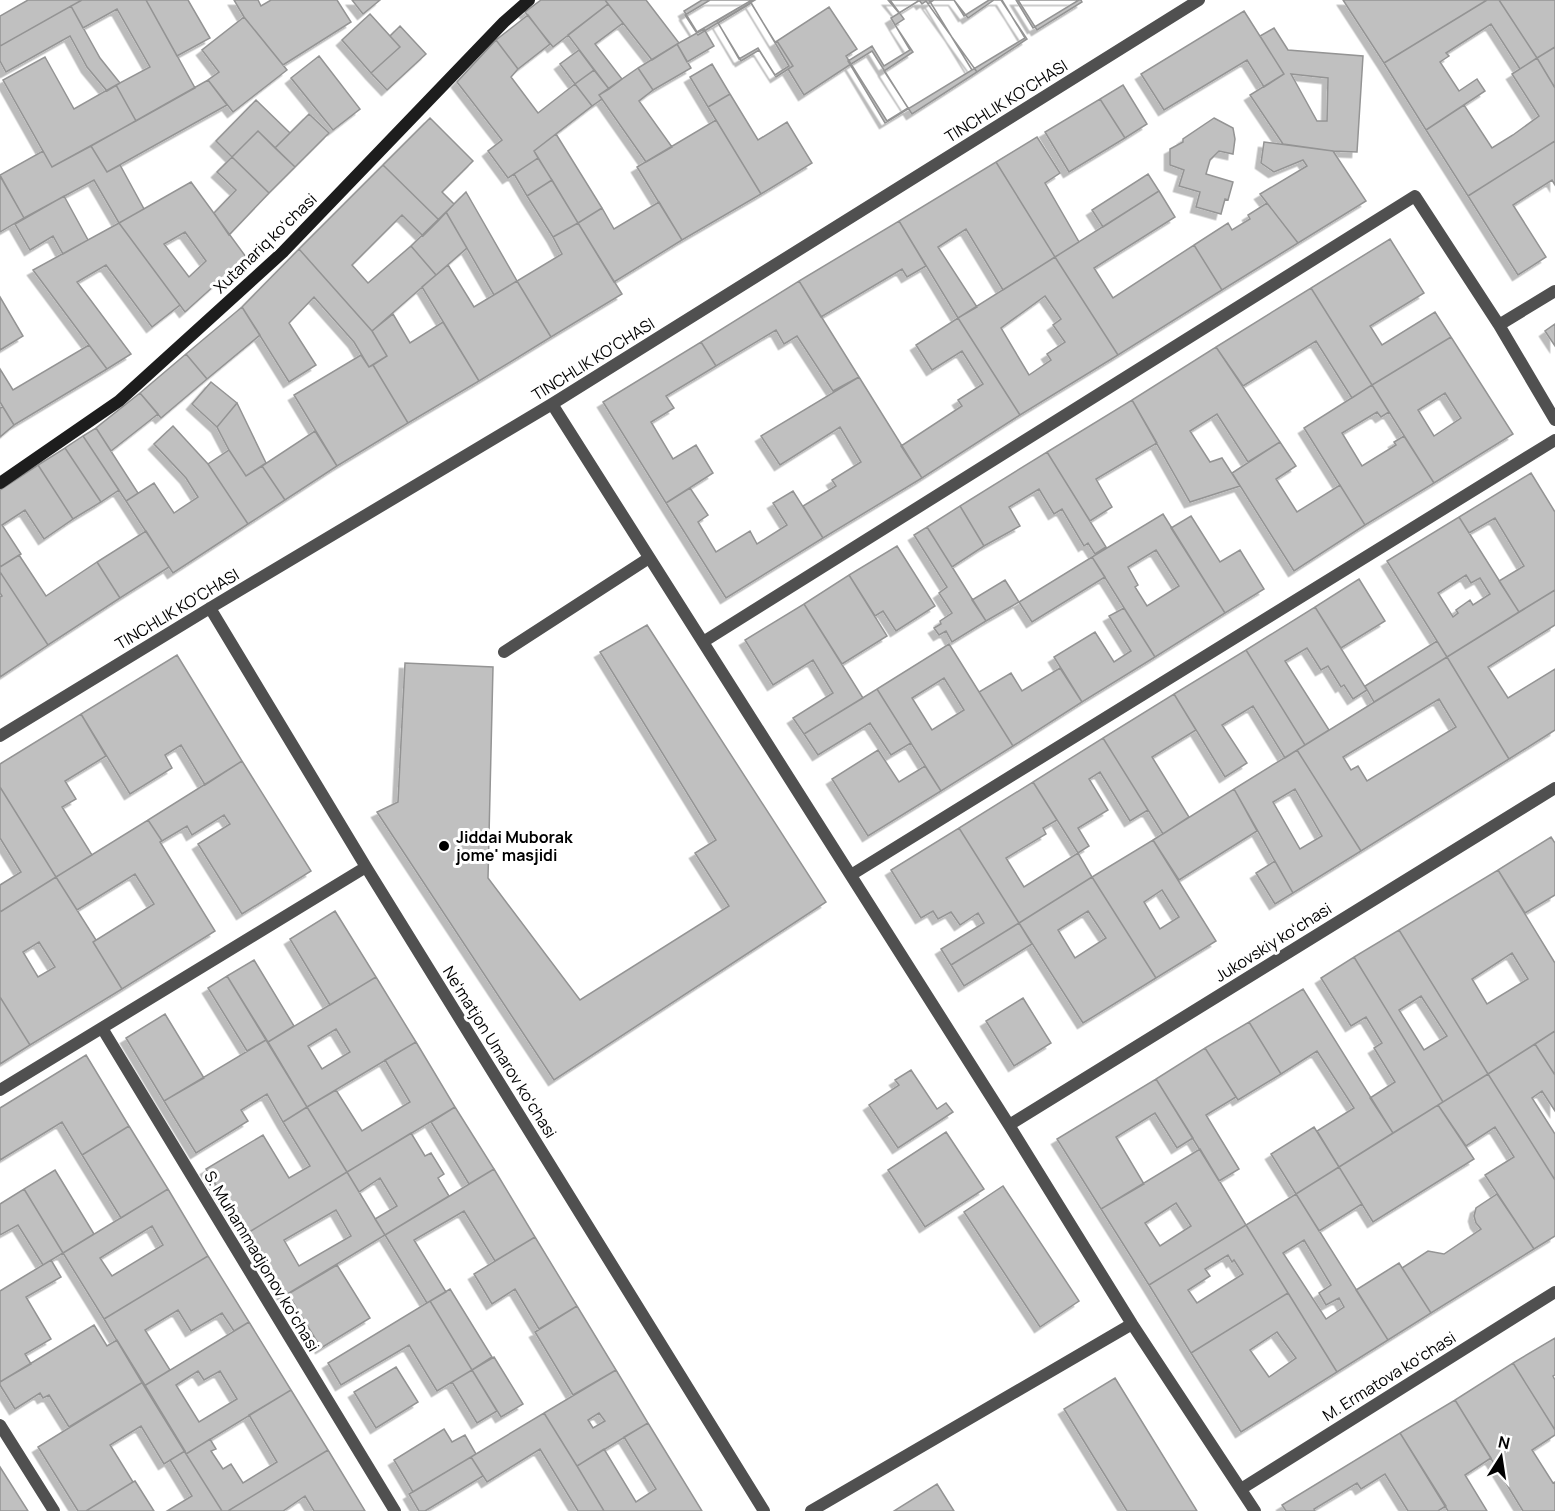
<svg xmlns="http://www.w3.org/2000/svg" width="1555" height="1511" viewBox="0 0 1555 1511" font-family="Manrope,sans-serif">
  <defs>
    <filter id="shadow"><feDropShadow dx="-5.5" dy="5.5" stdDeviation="0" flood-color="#0004"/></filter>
  </defs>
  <rect width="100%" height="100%" fill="#fff"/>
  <path fill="#c0c0c0" stroke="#949494" stroke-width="1.5" fill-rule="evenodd" filter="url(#shadow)" d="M28,0h54l-82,46v-30z
    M82,0h64l49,88 -59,33 -20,-36 34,-18 -33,-58 -34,19 -12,-22z
    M146,0h42l22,38 -33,18z
    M234,0h24l3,6 10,-6h66l14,22 -68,43 -39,-48z
    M352,0h28l-17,14z
    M541,0h64l3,4 -55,43 -28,-35z
    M605,0h41l33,43 -27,17z
    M702,0h50l-55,32 -13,-21z
    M710,0h45l-57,35 -13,-20z
    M888,0h32l-21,13z
    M890,0h29l3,4 4,-3 51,71 -65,42 -28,-43 29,-19 -18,-27 9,-6z
    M920,0h9l43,70 -87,53 -37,-62 24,-15 12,20 26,-16 -19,-32z
    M929,0h25l10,16 25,-16h13l23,38 -53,32z
    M934,0h20l14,18 26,-18h7l26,39 -50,33 -49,-68z
    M1016,0h63l-46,28z
    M1018,0h63l1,2 -45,28z
    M1343,0h144l-103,63z
    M1487,0h12l38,58 -17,11 -29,-45 -45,29 3,3 -9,6 19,29 18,-12 8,12 -59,39 -42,-67z
    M1499,0h56v47l-18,11z
    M750,1l39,65 -14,9 -17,-27 -19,11 -22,-38z
    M751,3l24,39 2,-1 16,25 -17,11 -17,-27 -18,11 -23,-38z
    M608,4l15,19 -28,21 27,35 -13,10 -41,-54z
    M71,6l29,52 20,25 -13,8 -20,-24 -17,-31 -64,36 -6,-11v-15z
    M829,7l28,42 -11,7 5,8 -47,31 -16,-26 5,-3 -16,-25z
    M1244,11l40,63 -20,13 -17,-27 -83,50 -23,-36z
    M370,14l30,33 -29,26 -29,-33z
    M528,15l22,29 -32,25 -22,-29z
    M244,17l43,53 -54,42 -25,-32 11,-8 -17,-22z
    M400,26l26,28 -39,36 -16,-17 29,-26 -10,-11z
    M1274,28l14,22 75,6 -6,96 -24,-1 -50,-7 -33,-49 34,-21 -24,-38zM1291,74l37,4 -1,43h-10z
    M704,29l10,17 -27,16 -10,-18z
    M496,40l22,29 -7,8 27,36 37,-29 17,22 -58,45 4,7 -30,20 -20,-27 14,-11 -45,-58z
    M677,44l14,24 -38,22 -15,-22z
    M1555,47v41l-18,-30z
    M579,50l15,20 -19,14 -15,-20z
    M872,51l36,57 -21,13 -36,-57z
    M319,56l41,53 -27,21 -42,-52z
    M45,57l29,52 42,-24 20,36 -84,46 -49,-87z
    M1537,58l18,30v53l-87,55 -42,-66 38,-25 28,43 21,-13 26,-19 -27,-42z
    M712,64l18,30 -22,13 -18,-30z
    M638,68l15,22 -14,11 33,46 -26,15 -47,-67z
    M594,70l15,19 -10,6 3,4 -10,7 -17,-22z
    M208,80l19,25 -120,67 -16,-26z
    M1123,85l24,39 -22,14 -25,-39z
    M730,94l28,46 29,-18 25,41 -51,31 -53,-87z
    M1100,99l25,39 -56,34 -24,-40z
    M256,100l34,33 -15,15 -17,-17 -26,26 -16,-16z
    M309,114l20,19 -34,34 -20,-19z
    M430,118l43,43 -31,31 12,12 -15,16 -56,-55z
    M1214,118l19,10 2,11 -2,15 -14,-3 -9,9 -4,14 27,8 -5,18 -3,-1 -4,15 -25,-7 4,-15 -21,-6 5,-16 -14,-5v-16l13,-7v-3z
    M716,120l45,74 -79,46 -45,-73z
    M258,131l37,36 -26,26 -37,-36z
    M556,134l46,74 -24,15 -44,-72z
    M1037,137l23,36 -15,10 34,59 -24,15 -59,-95z
    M1555,141v44l-3,-5 -39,25 33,52 -28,18 -50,-79z
    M1264,142l69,9 33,50 -68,42 -38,-49 47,-28 -4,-6 -29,12 -13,-9z
    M91,146l16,26 13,-7 24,44 -25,14 -25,-43 -70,38 -24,-43 43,-24 9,16z
    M232,157l37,36 -40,42 -15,-22 22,-23 -19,-18z
    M538,158l14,22 -25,16 -13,-22z
    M996,162l59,95 -52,33 -37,-61 -28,18 39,60 -19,11 -59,-97z
    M383,165l56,55 -16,16 -21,-21 -50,50 16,18 43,-37 25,29 -64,56 -73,-82z
    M1148,174l11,17 -56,36 -11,-17z
    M0,176l24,42 -24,14z
    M552,180l26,43 -25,14 -26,-41z
    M191,182l55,75 -61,55 -66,-89zM185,232l21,29 -17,16 -25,-33z
    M1159,191l16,26 -81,51 19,30 81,-53 28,45 -104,65 -63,-98z
    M466,192l51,89 -23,14 -48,-83z
    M64,196l24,44 -25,14 -10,-18 -23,14 -15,-26z
    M659,202l23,38 -68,42 -36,-59 24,-15 12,21z
    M1267,203l31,40 -76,47 -28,-45 34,-22 4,7 18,-11 -2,-4z
    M446,212l21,36 -31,27 -25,-29z
    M899,221l27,45 -19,11 -5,-8 -81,48 -22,-36z
    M119,223l61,82 -28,22 -46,-62 -29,17 54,72 -24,15 -74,-99z
    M578,223l44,71 -71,43 -34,-56 45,-27 -9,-17z
    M1390,239l34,54 -54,33 12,19 53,-33 16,25 -79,48 -61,-97z
    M299,249l73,82 15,25 -18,11 -15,-25 -40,-45 -25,26 27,42 -27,17 -47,-75z
    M1055,257l63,98 -98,60 -62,-97zM1045,296l16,23 -8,6 12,17 -18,12 4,6 -22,15 -28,-47z
    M448,265l26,42 43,-26 34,56 -72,44 -57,-94z
    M799,281l60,96 -26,14 -36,-55 -13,8 -8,-14 -60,36 -15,-24z
    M1311,288l61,97 -20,13 -36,-57 -73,45 -27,-39z
    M0,297l23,39 -23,14z
    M242,307l18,28 -53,44 -21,-25z
    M393,314l17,29 33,-21 36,59 -71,42 -35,-58 14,-9 -15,-25z
    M958,318l62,97 -98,63 -21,-32 61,-40 -4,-6 25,-16 -21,-33 -30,19 -16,-25z
    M1555,324v22l-10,-15z
    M1451,337l62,97 -79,49 -62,-98zM1445,393l16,25 -27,18 -16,-26z
    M701,342l15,24 -50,30 8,12 -23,14 22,37 23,-14 17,28 -47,30 -63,-101z
    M89,345l18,24 -93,56 -14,-23v-33l13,21z
    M1216,347l64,95 -32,20 -31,-48 -27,17 20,31 12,-4 18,28 -50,16 -58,-102z
    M186,354l21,25 -46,39 -21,-25z
    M361,355l8,12 4,-2 35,58 -71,43 -43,-71z
    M859,377l63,101 -99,60 -20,-32 33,-20 -4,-6 29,-18 -21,-35 -60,38 -19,-29z
    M211,382l26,21 -20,24 -25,-23z
    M1372,385l17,27 -8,5 -4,-5 -35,21 20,33 34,-21 -2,-3 10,-6 30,47 -69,42 -61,-97z
    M140,393l18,21 -47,37 -15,-23z
    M1132,400l25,43 -61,36 16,28 -22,14 -43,-69z
    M237,403l29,60 -20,13 -17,-26 -12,-23z
    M3,407l11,18 -14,12v-29z
    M173,426l35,38 40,60 -75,49 -47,-72 28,-18 20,30 24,-16 -12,-19 -32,-34z
    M96,428l42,65 -12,8 -43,-65z
    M315,431l22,35 -52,34 -23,-34z
    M83,436l36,54 -18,12 -36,-54z
    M1280,442l16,24 -20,13 21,33 43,-27 25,40 -71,46 -62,-98z
    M65,448l36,54 -28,17 -35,-54z
    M229,450l17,26 16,-10 23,34 -37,24 -40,-60z
    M1047,452l59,95 -11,7 -7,-11 -4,3 -22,-37 -8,5 -15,-25 -30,18 11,19 -36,20 -24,-40z
    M38,465l35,54 -29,20 -19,-29 -23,15 19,29 -21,13v-77z
    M1531,473l24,39v78l-36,22 -20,-31 25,-15 -29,-48 -26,15 -10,-16z
    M690,488l18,27 -10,7 18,30 34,-21 7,13 30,-19 -14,-22 20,-12 30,47 -97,60 -60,-95z
    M960,506l24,40 -32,21 -25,-40z
    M1163,514l62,99 -70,44 -63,-100zM1156,550l23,36 -32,20 -12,-19 3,-2 -10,-18z
    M1191,516l29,46 20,-12 24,39 -39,24 -54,-85z
    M1459,517l60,95 -72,45 -60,-96zM1466,575l5,8 9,-5 10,16 -17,11 -3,-5 -14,10 2,3 -5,4 -15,-24z
    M927,527l59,94 -34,21 -6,-11 -7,4 -5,-7 7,-4 -1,-3 12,-8 -13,-20 8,-6 -33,-52z
    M146,531l23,36 -49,31 -23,-36z
    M897,546l38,60 -39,25 -13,-20 -8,5 -26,-41z
    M19,555l27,41 51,-34 23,36 -72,47 -48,-73v-5z
    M1092,557l13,20 -73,45 -13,-20z
    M0,572l48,73 -48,32v-80l2,-1 -2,-3z
    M849,575l38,61 -45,28 -38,-60z
    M1359,579l26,42 -44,27 -26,-41z
    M1005,580l14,22 -33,19 -14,-21z
    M1555,590v35l-67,42 20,31 47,-29v61l-46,29 -62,-102z
    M804,604l59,94 -59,36 -11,-16 40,-25 -20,-33 -40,25 -28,-45z
    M1315,607l52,83 -14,9 -9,-14 -3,2 -13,-21 -7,4 -14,-22 -22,13 44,69 -24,15 -59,-95z
    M1124,608l31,49 -73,45 -28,-45 41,-25 19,30 17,-11 -22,-35z
    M647,625l179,277 -272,178 -177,-268 21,-10 7,-139 88,4 -5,211 92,122 149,-94 -34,-53 21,-13 -116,-188z
    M1437,641l10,16 -73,45 -9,-16z
    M949,644l64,102 -72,45 -64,-102zM944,678l20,32 -32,20 -20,-32z
    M1246,650l59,95 -20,13 -32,-52 -31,19 25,38 -22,14 -51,-83z
    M177,655l65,106 -37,24 -24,-40 -16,10 7,13 -42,26 -49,-80z
    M1447,657l62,102 -148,92 -64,-101zM1439,699l17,28 -89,54 -9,-15 -7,4 -8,-13z
    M1060,668l22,34 -69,44 -34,-54 32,-19 11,18z
    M877,689l34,54 -20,12 -21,-32 -52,32 -14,-21z
    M1174,694l22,36 -44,27 37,60 -26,17 -60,-96z
    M81,714l25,42 -41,25 11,18 -14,8 30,48 -36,22 -56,-90v-23z
    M1103,738l45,72 -18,11 -30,-49 -11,7 19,31 -30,18 11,18 -11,7 -45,-71z
    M878,750l21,32 26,-16 16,25 -73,45 -36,-57z
    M1297,750l64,101 -68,42 -59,-104zM1295,789l27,47 -22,13 -27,-47z
    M242,761l69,110 -69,43 -44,-70 32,-20 -6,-9 -32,20 -5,-9 -25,15 -14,-21z
    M1033,782l24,38 -14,8 3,6 -40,24 18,29 54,-34 14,24 -73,46 -60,-95z
    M0,787l56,90 -56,35v-27l21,-13 -21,-34z
    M1234,789l23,42 -78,49 -26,-40z
    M148,820l14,21 -2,1 55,89 -93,58 -29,-47 61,-38 -19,-30 -58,36 -21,-33z
    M959,828l60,95 -68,42 -10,-16 43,-26 -6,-10 -18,12 -9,-13 -13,7 -5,-8 -12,7 -30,-48z
    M1551,837l4,6v52l-30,18 -27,-43z
    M1153,840l63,101 -60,37 -64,-101zM1162,890l17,27 -19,12 -16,-27z
    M1275,861l18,32 -18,11 -19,-31z
    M1498,870l57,93v68l-67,43 -89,-144zM1512,953l16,26 -41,25 -15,-25z
    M56,877l40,63 -3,2 29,47 -92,56 -30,-48v-85zM39,942l16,25 -17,10 -15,-25z
    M1092,877l64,101 -73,45 -64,-100zM1088,911l18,27 -31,20 -17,-28z
    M335,911l41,66 -46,28 -40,-66z
    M1019,923l13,21 -68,42 -13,-21z
    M1399,930l89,144 -45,28 -89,-145zM1421,996l26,40 -23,14 -25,-40z
    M1354,957l89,145 -50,31 -23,-35 25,-16 -21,-34 8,-5 -16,-26 -15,9 -30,-48z
    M254,960l40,66 -26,16 -41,-66z
    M227,976l39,64 -19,11 -39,-63z
    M376,977l40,65 -109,65 -39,-65zM336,1029l14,23 -28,17 -14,-23z
    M1303,989l90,144 -54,34 -22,-36 37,-23 -37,-57 -36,23 -32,-52z
    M0,997l30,48 -30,19z
    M1023,998l28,45 -37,23 -28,-45z
    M165,1014l39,64 -40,23 -38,-63z
    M1249,1022l32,52 -43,26 -33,-52z
    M1555,1031v44l-20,-31z
    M266,1040l41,67 -24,15 -16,-28 -26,16 7,11 -52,32 -32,-52z
    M416,1042l39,65 -108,65 -40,-65 29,-17 26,41 48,-29 -25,-42z
    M1535,1044l20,31v36l-13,-20 -10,7 23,36v46l-67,-106z
    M1205,1048l31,49 -30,18 33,54 -20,12 -63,-102z
    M86,1055l43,71 -47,29 -20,-33 -62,38v-52z
    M911,1070l26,39 9,-6 7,9 -55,36 -29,-43 30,-20 -4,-5z
    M1488,1074l67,106v56l-21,13 -49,-74 29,-18 -19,-30 -29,19 -28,-41z
    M1156,1079l37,59 -16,10 -22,-35 -39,24 28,47 -43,25 -44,-70z
    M1438,1105l36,54 -101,63 -34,-55z
    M307,1107l40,65 -101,62 -40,-65 57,-34 26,43 21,-12 -27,-44z
    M455,1107l39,62 -25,15 -38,-62z
    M129,1126l39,63 -47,29 -39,-63z
    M1314,1127l25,40 -43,27 -25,-40z
    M946,1132l38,57 -59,38 -37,-57z
    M411,1133l14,23 6,-3 13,21 -6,4 11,18 -64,39 -10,-16 22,-13 -17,-28 -21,14 -12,-20z
    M1200,1149l46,76 -97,60 -48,-76zM1176,1203l15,23 -31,20 -15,-23z
    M1339,1167l23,37 -43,27 -23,-37z
    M494,1169l41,68 -40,24 -31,-50 -50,29 32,52 -19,11 -42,-68z
    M55,1170l39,64 -31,19 -39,-64z
    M347,1172l38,63 -101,61 -38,-62zM336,1210l15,26 -52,30 -15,-26z
    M1003,1186l76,115 -39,26 -76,-115z
    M24,1189l39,64 -20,12 -25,-40 -18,10v-31z
    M168,1189l40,67 -104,63 -41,-66zM152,1226l11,19 -51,31 -12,-18z
    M1296,1194l92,146 -51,32 -91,-147zM1304,1240l27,45 -12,8 7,12 13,-7 5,9 -18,12 -43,-66z
    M1497,1194l37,55 -103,64 -29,-45 26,-17 16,3 37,-25 -5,-6 -2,-7 2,-8z
    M1246,1225l42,68 -97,60 -42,-68zM1228,1255l4,7 2,-2 9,14 -46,29 -9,-13 22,-14 -5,-7z
    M535,1237l42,69 -38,23 -24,-40 -23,15 -18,-30z
    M208,1256l41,66 -15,9 -12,-18 -31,18 -13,-21 -33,20 25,40 -26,16 -40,-67z
    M51,1260l10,17 -35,20 25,42 -26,15 6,10 -31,18v-91z
    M1399,1263l32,50 -43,27 -32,-50z
    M337,1265l33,53 -49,30 -33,-54z
    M450,1289l42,68 -20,13 -42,-69z
    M1288,1293l49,79 -96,60 -50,-79zM1277,1332l19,26 -27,19 -19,-27z
    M430,1301l42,69 -35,21 -28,-46 -68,40 -13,-22z
    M577,1306l39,64 -43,25 -38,-63z
    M249,1322l42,68 -105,64 -42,-68zM198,1371l6,9 16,-9 17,28 -38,23 -23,-37z
    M94,1325l13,21 10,-6 26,42 -74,45 -20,-32 -6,3 -3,-5 -25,16 -15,-24v-3z
    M1555,1338v37l-2,1 2,4v50l-42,-67z
    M494,1357l29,47 -22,13 -29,-47z
    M1513,1363l42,67v5l-23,15 21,33 2,-1v29h-32l-68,-111z
    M396,1367l22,35 -42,26 -22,-36z
    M472,1370l25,41 -20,12 -25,-41z
    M616,1370l32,53 -71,43 -33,-53zM599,1413l6,8 -12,7 -5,-8z
    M1115,1378l82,133h-70l-63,-102z
    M143,1382l42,69 -21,13 -23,-38 -31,19 23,37 -47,29h-8l-40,-64z
    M291,1390l37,60 -100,61h-6l-36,-57 24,-15 6,10 -5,2 12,18 8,-5 12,19 34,-21 -28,-47z
    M1455,1400l36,58 -26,17 22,36h-39l-48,-78z
    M544,1413l33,53 27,45h-26l-38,-62 -53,33 -16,-25z
    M648,1423l54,88h-98l-27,-45 27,-17 32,53 20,-13 -32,-52z
    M444,1429l8,13 13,-7 11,19 -63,38 -19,-32z
    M1400,1433l46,73 -8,5h-30l-23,-37 -24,15 -4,-6 -43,26 1,2h-29l-4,-6z
    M328,1450l37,61h-51l-9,-15 -22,15h-55z
    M185,1451l1,3 36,57h-55l25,-15 -22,-36z
    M471,1457l12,19 -58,35h-6l-10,-17z
    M0,1467l28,44h-28z
    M135,1481l19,30h-68l47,-29z
    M937,1484l17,27h-60z"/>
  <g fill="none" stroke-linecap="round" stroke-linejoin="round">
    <path stroke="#505050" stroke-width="12" d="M504,652l145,-94"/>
    <path stroke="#505050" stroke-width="12" d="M1499,325l56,-34
      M552,404l457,721 123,199 123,187
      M210,608l156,259 398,644
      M703,642l712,-446 84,129 56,95
      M0,736l210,-128 342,-204 647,-404
      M851,875l704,-435
      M102,1028l293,483
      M0,1090l366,-223
      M1009,1125l546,-337
      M0,1425l54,86
      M1241,1489l314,-197
      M811,1511l321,-187"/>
    <path stroke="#1d1d1d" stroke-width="12" d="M0,483l119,-82 164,-149 221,-230 25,-22"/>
  </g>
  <circle fill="#000" stroke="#fff" stroke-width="2" cx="444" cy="846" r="6"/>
  <g text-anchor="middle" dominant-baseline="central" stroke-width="6" stroke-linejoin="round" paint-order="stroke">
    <g font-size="16" fill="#000" stroke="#fff">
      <text transform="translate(1006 101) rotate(-32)">TINCHLIK KO'CHASI</text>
      <text transform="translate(265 243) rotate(-44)">Xutanariq koʻchasi</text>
      <text transform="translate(593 359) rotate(-32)">TINCHLIK KO'CHASI</text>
      <text transform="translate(177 609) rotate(-31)">TINCHLIK KO'CHASI</text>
      <text transform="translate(1273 942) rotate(-32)">Jukovskiy koʻchasi</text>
      <text transform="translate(500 1052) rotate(58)">Neʻmatjon Umarov koʻchasi</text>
      <text transform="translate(262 1261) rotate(59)">S. Muhammadjonov koʻchasi</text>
      <text transform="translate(1389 1376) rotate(-32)">M. Ermatova koʻchasi</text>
    </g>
    <g font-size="16" font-weight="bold" fill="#000" stroke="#fff" text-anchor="start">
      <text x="456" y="837">Jiddai Muborak<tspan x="456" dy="18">jome' masjidi</tspan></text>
    </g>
  </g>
  <g transform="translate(1501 1457) rotate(12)" stroke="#ffffff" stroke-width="4.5" paint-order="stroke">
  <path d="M0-4.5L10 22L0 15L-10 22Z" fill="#000000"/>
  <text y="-9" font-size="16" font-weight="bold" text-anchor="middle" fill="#000000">N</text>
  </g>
</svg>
